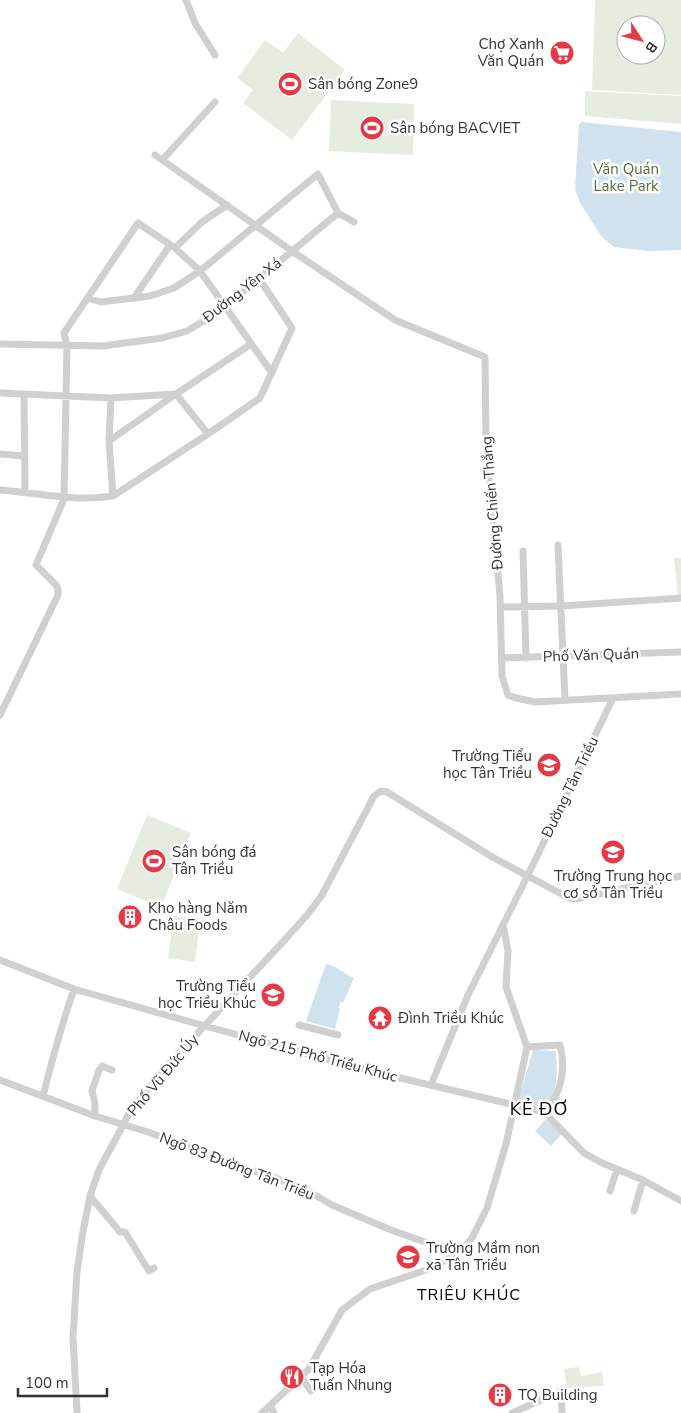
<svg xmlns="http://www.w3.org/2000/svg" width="681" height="1413" viewBox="0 0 681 1413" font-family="'Nunito Sans',sans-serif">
  <rect width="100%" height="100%" fill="#fff"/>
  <path fill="#e6ecdf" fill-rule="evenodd" d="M595,0h86v95l-89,-5zM626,25h30v30h-30z
    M298,33l47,37 -53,70 -49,-37 10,-13 -16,-12 28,-38 18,13z
    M585,91l96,5v28l-96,-8z
    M331,100l83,4 -1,51 -84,-4z
    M674,558h7v39h-3z
    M147,815l44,18 -30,74 -44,-18z
    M174,916l26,3 -5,43 -27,-4z
    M579,1367l2,9 21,-4 2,14 -37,2 -3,-19z"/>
  <path fill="#cfe2ee" d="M581,122l100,10v118l-32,1 -35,-4 -12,-10 -22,-34 -5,-14 4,-64z
    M326,964c12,2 18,10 28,14l-11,25 -2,-1 -3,6 2,1 -5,20 -29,-8z
    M533,1050l23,1c1,27 3,37 -12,61l-27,-8z
    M546,1119l16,15 -11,12 -16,-15z"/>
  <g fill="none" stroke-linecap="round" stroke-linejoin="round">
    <path stroke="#d0d0d0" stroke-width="7" d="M186,0l9,23 20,32
      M155,155l137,96 103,69 90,37 1,88 14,151 2,80 6,19 8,3 19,4 146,-8
      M163,159l52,-57
      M338,213l16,9
      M175,248l27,-26 25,-17
      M134,298l36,-53
      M0,344l103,2 59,-8 25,-7 33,-20 118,-98 -20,-39 -118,97 -26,17 -24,8 -49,6 -13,-4
      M0,393l111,5 65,-4
      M24,394l1,98
      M176,394l32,40
      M111,398l-2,43 4,55
      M109,441l67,-47 75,-50
      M0,454l24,2
      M0,490c40,3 73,12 113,6l95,-62 52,-36 32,-70 -32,-48
      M558,545l7,155
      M523,551l3,107
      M501,607l60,-1 120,-8
      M502,658l179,-6
      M0,715l58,-120v-6l-2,-4 -20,-20 28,-66 3,-154 -3,-12 74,-110 37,25 25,23 72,102
      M0,960l74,29 131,37 170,46 169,40 40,41 16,9 43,18 38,21
      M299,1025l39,10
      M527,1047l33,-2c6,24 2,49 -16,67
      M0,1080l95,36 53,16 92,35 24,7 39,14 29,17 59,25 65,23
      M431,1085l37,-90 59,-118 86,-179
      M43,1096c9,-36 19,-72 31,-107
      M95,1116v-13l-3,-12 7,-21 3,-4 10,4
      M610,1191l7,-22
      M90,1196l30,36h5l24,39 5,-3
      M634,1211l9,-31
      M301,1377l10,14
      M270,1406l4,7
      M77,1413l-4,-76 4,-65 5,-35 8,-41 9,-26 32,-60 38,-46 111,-119 28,-31 14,-19 52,-99 7,-5 6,1 107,66 75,40 7,1 105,-23
      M262,1413l47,-44 33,-59 28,-21 62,-21 29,-17 11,-13 15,-30 19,-64 21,-97 -21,-60 2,-36 -5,-26
      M512,1413l49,-22 1,22"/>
  </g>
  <defs>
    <symbol id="supermarket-disc" viewBox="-11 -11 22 22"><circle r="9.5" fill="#e63946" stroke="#fff"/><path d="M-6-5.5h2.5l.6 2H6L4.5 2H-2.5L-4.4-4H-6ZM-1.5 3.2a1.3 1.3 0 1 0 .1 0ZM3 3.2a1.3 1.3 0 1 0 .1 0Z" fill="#fff"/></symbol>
    <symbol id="stadium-disc" viewBox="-11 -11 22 22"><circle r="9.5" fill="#e63946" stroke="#fff"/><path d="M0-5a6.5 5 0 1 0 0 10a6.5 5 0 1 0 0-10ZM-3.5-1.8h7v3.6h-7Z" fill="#fff"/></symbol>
    <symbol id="school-disc" viewBox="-11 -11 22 22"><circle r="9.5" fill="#e63946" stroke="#fff"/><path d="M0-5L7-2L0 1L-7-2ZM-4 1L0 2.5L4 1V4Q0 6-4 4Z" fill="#fff"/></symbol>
    <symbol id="building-disc" viewBox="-11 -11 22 22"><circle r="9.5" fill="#e63946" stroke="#fff"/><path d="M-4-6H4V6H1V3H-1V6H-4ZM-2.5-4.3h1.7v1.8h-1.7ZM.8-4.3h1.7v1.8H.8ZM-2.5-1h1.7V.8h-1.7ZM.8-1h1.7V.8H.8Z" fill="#fff"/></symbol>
    <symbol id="temple-disc" viewBox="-11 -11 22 22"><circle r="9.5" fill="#e63946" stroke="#fff"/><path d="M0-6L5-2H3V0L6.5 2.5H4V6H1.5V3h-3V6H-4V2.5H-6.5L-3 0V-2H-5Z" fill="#fff"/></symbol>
    <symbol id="restaurant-disc" viewBox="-11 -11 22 22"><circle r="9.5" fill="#e63946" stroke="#fff"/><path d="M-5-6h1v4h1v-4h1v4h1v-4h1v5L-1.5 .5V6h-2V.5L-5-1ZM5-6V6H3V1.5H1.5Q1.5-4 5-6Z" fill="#fff"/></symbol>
  </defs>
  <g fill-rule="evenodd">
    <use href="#supermarket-disc" x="548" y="39" width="28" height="28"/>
    <use href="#stadium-disc" x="276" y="70" width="28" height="28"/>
    <use href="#stadium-disc" x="358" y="114" width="28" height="28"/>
    <use href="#school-disc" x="535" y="751" width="28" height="28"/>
    <use href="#school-disc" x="599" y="838" width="28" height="28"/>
    <use href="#stadium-disc" x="140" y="847" width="28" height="28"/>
    <use href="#building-disc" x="116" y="903" width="28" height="28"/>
    <use href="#school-disc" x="259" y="981" width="28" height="28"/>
    <use href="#temple-disc" x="366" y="1004" width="28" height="28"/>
    <use href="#school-disc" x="394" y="1243" width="28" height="28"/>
    <use href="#restaurant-disc" x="278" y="1363" width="28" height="28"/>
    <use href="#building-disc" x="486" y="1381" width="28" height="28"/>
  </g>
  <g text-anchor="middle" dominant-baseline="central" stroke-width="5" stroke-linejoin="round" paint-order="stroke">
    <g font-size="15" fill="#333" stroke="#fff" text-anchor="start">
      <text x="544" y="44" text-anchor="end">Chợ Xanh<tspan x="544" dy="17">Văn Quán</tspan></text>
      <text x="308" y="84">Sân bóng Zone9</text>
      <text x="390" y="128">Sân bóng BACVIET</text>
      <text x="532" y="756" text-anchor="end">Trường Tiểu<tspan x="532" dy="17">học Tân Triều</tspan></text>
      <text x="172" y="852">Sân bóng đá<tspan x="172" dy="17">Tân Triều</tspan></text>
      <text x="613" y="876" text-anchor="middle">Trường Trung học<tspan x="613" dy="17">cơ sở Tân Triều</tspan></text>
      <text x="148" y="908">Kho hàng Năm<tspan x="148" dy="17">Châu Foods</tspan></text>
      <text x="256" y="986" text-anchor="end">Trường Tiểu<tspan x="256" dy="17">học Triều Khúc</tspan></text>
      <text x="398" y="1018">Đình Triều Khúc</text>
      <text x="426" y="1248">Trường Mầm non<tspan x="426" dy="17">xã Tân Triều</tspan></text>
      <text x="310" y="1368">Tạp Hóa<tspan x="310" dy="17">Tuấn Nhung</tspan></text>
      <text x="518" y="1395">TQ Building</text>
    </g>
    <g font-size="15" fill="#56703f" stroke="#fff">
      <text x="626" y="169">Văn Quán<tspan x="626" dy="17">Lake Park</tspan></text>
    </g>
    <g font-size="15" fill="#333" stroke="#fff">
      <text transform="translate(242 290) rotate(-38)">Đường Yên Xá</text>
      <text transform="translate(492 503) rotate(-95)">Đường Chiến Thắng</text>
      <text transform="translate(591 655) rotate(-2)">Phố Văn Quán</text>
      <text transform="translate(570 787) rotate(-64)">Đường Tân Triều</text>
      <text transform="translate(318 1056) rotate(15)">Ngõ 215 Phố Triều Khúc</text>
      <text transform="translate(163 1075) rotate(-50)">Phố Vũ Đức Úy</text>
      <text transform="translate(237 1166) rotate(21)">Ngõ 83 Đường Tân Triều</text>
    </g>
    <g font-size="16" letter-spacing="1" fill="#000" stroke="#fff">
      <text x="469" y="1295">TRIÊU KHÚC</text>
    </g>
    <g font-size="18" letter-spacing="1" fill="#000" stroke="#fff">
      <text x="539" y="1109">KẺ ĐƠ</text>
    </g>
  </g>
  <g transform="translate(641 40) rotate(126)"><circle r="24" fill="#ffffff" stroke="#adadad"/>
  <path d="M0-4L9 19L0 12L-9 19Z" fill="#e63946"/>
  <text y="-8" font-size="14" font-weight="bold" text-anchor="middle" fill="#333333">B</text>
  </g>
  <path d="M18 1388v8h89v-8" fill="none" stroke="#333333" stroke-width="2.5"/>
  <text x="25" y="1388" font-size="15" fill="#333333" stroke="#ffffff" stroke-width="4" paint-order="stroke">100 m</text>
</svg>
